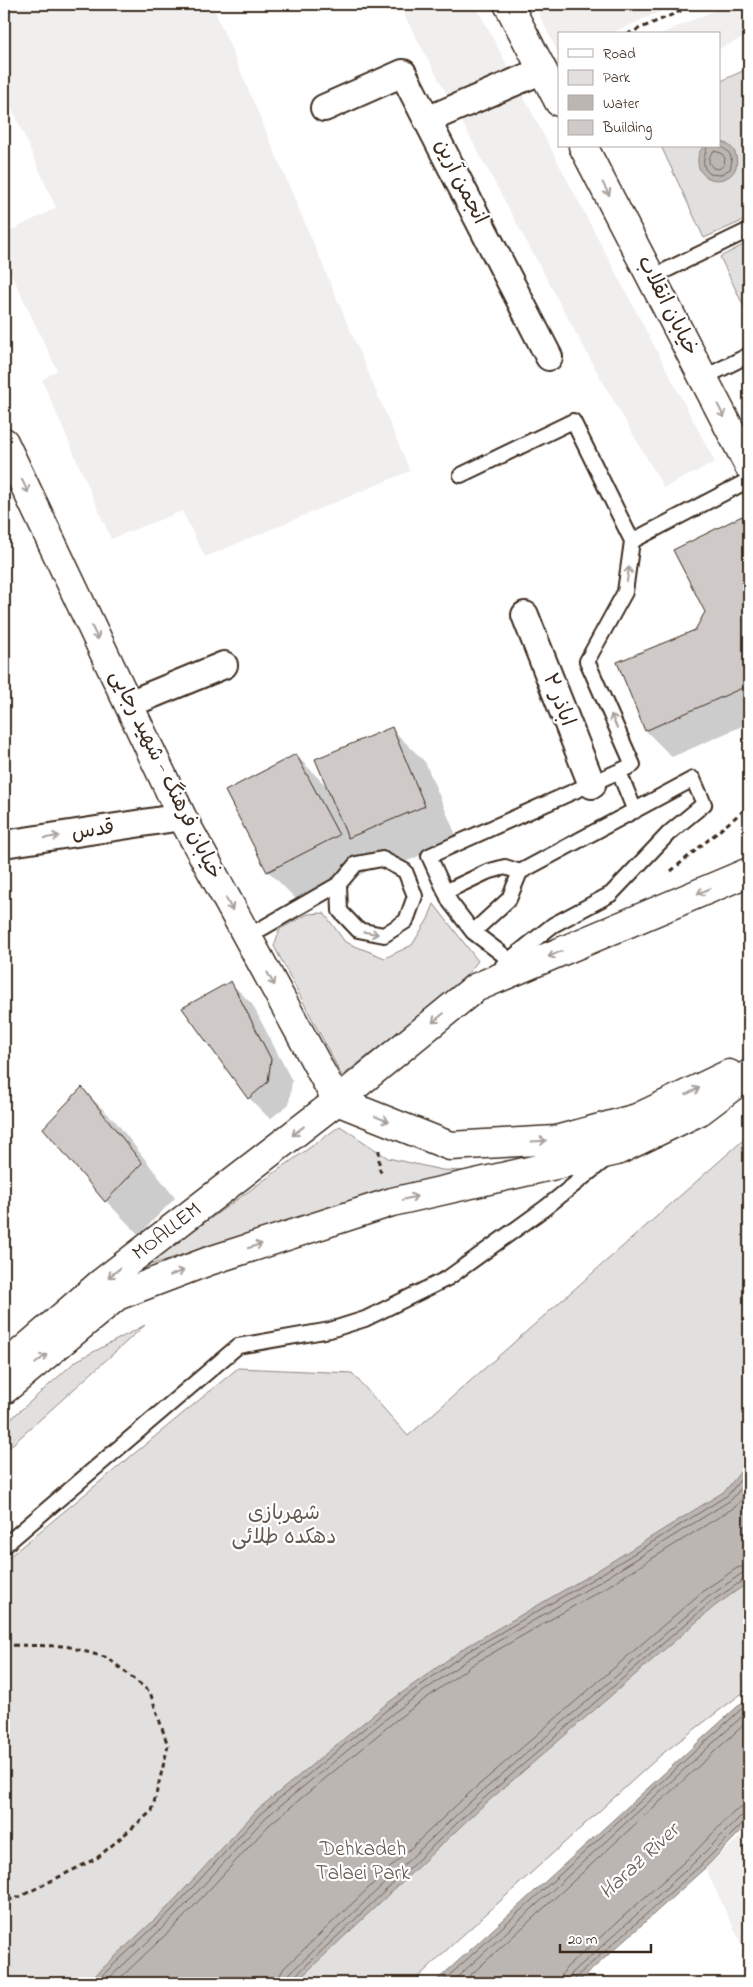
<svg xmlns="http://www.w3.org/2000/svg" width="753" height="1987" viewBox="0 0 753 1987" font-family="'Indie Flower','Playpen Sans Arabic',sans-serif">
  <rect width="100%" height="100%" fill="#fff"/>
  <filter id="ink" filterUnits="userSpaceOnUse"><feTurbulence type="fractalNoise" baseFrequency=".02" numOctaves="2"/><feDisplacementMap in="SourceGraphic" scale="10" xChannelSelector="R" yChannelSelector="G"/><feConvolveMatrix kernelMatrix="1 2 1 2 8 2 1 2 1" color-interpolation-filters="sRGB"/></filter>
  <g filter="url(#ink)">
    <path fill="#f1efee" d="M4,4h208l198,467 -205,86 -23,-46 -71,28 -69,-159 15,-10 -53,-111v-25l52,-26 -52,-118z
      M398,4h77l240,458 -51,26 -68,-118z
      M534,4h144l-69,30h-50v21z
      M729,4h20v31l-30,14v-15h-58z
      M749,1829v131l-44,-92z"/>
    <path fill="#e2e0de" stroke="#8e857e" d="M749,68v150l-45,20 -43,-92h58v-64z
      M749,242v75l-29,-60z
      M434,904l44,57 -18,22 -118,93 -68,-130 6,-17 28,-15 16,-1 21,29 40,16 27,-13 16,-26z
      M340,1126l48,32 54,12 22,1 -209,60 -114,37z
      M749,1135v553l-87,66 -209,190 -41,39h-408v-422l234,-193 114,5 56,63z
      M145,1325l-141,127v-27l72,-64z"/>
    <path fill="#bcb6b3" stroke="#887e77" d="M719,141c8,2 15,6 17,15 7,29 -39,33 -38,4 0,-6 2,-10 6,-14h15z
      M749,1461v121l-34,24 -238,205 -182,172h-208l81,-76 89,-97 128,-105 79,-57 126,-73 135,-84z
      M749,1696v127l-44,45 -128,115h-143z"/>
    <path fill="#0003" d="M742,518l7,7v198l-77,34 -26,-26 60,-119z
      M391,728l34,34 33,78 -75,31 -20,-20 8,18 -69,36 -34,-34 28,-116 32,33z
      M231,983l21,21 40,77 -3,23 -19,15 -21,-21z
      M82,1089l34,33 59,76 -36,37 -33,-34z"/>
    <g fill="none" stroke-linecap="round" stroke-linejoin="round">
      <path stroke="#6f625a" stroke-width="1" d="M707,146c-2,12 -8,18 3,28l10,1 10,-6c4,-11 0,-19 -11,-23
        M714,151l7,2 4,5 -1,7 -5,4 -6,-1 -4,-5v-5z
        M94,1983l77,-72 89,-97 128,-105 79,-57 126,-73 135,-84 21,-26
        M104,1983l72,-68 89,-97 127,-104 79,-57 125,-73 135,-84 18,-21
        M115,1983l66,-63 89,-96 126,-104 79,-57 125,-72 135,-84 14,-16
        M278,1983l2,-8 4,-7 181,-171 238,-206 34,-23 12,-3
        M286,1983l4,-10 180,-171 237,-204 34,-24 8,-2
        M292,1983l2,-6 180,-170 237,-205 34,-23 4,-1
        M441,1983l308,-281
        M451,1983l298,-273
        M462,1983l287,-263
        M560,1983l2,-9 5,-7 125,-112 42,-44 7,-4 8,-1
        M568,1983l4,-10 125,-113 43,-43 9,-3
        M574,1983l2,-6 125,-112 43,-43 5,-2"/>
    </g>
    <path fill="#cfcac7" stroke="#3b2a1e" d="M742,516l7,15v154l-104,46 -28,-69 78,-32 10,-18 -32,-62z
      M392,727l33,79 -77,32 -33,-79z
      M296,754l43,81 -72,37 -42,-81z
      M231,981l40,78 -3,23 -20,17 -66,-91z
      M82,1087l60,76 -37,39 -62,-74z"/>
    <g fill="none" stroke-linecap="round" stroke-linejoin="round">
      <defs>
        <path id="service" d="M652,277l97,-47
          M703,378l46,-23
          M461,475l112,-54 59,120 -7,51 -38,69 46,104 -204,91 21,46 23,30 37,28
          M632,541l117,-61
          M619,772l16,39
          M445,892l42,-20 18,-5 15,5
          M473,932l36,-33 11,-27 173,-93 11,25 -35,29 -58,61 -58,31 -50,40
          M247,937l92,-53 17,-20 26,-5 23,12 10,25 -9,25 -22,14 -26,-5 -18,-19 -1,-27
          M4,1546l234,-200 92,-16 35,-11 83,-41 97,-70 60,-48"/>
        <path id="minor" d="M543,70l-116,50 122,237
          M324,108l79,-35 24,47
          M525,615l67,170
          M129,704l95,-39
          M4,844l178,-27"/>
        <path id="secondary" d="M508,4l51,98
          M583,146l166,320
          M4,442l178,375 155,284"/>
        <g id="primary">
          <path d="M337,1101l113,45 106,-6 81,-22 92,-44"/>
          <path id="s1" d="M4,1367l97,-84 236,-182 138,-113 274,-116"/>
          <path d="M4,1390l113,-94 92,-35 183,-59 225,-51 83,-40 49,-37"/>
        </g>
      </defs>
      <use href="#service" stroke="#3b2a1e" stroke-width="18"/>
      <use href="#minor" stroke="#3b2a1e" stroke-width="30"/>
      <use href="#secondary" stroke="#3b2a1e" stroke-width="31"/>
      <use href="#primary" stroke="#3b2a1e" stroke-width="31"/>
      <path stroke="#3b2a1e" stroke-width="3" stroke-dasharray="5 4" stroke-linecap="butt" d="M627,34l70,-30
        M671,871l78,-65
        M379,1150v18l4,8
        M4,1645l62,1 42,12 42,34 18,54 -16,65 -55,47 -80,40 -13,3"/>
      <use href="#service" stroke="#fff" stroke-width="14"/>
      <use href="#minor" stroke="#fff" stroke-width="26"/>
      <use href="#secondary" stroke="#fff" stroke-width="28"/>
      <use href="#primary" stroke="#fff" stroke-width="28"/>
    </g>
    <defs><path id="oneway-shaft" d="M-6 0H5M1.5-3L5.5 0L1.5 3" fill="none" stroke-width="1.6" stroke-linecap="round" stroke-linejoin="round" transform="scale(1.25)"/></defs>
    <g stroke="#a79f9a">
      <use href="#oneway-shaft" transform="translate(606 189) rotate(62)"/>
      <use href="#oneway-shaft" transform="translate(721 411) rotate(63)"/>
      <use href="#oneway-shaft" transform="translate(25 486) rotate(64)"/>
      <use href="#oneway-shaft" transform="translate(628 574) rotate(-82)"/>
      <use href="#oneway-shaft" transform="translate(95 633) rotate(64)"/>
      <use href="#oneway-shaft" transform="translate(614 721) rotate(-114)"/>
      <use href="#oneway-shaft" transform="translate(52 837) rotate(-9)"/>
      <use href="#oneway-shaft" transform="translate(704 891) rotate(157)"/>
      <use href="#oneway-shaft" transform="translate(229 904) rotate(62)"/>
      <use href="#oneway-shaft" transform="translate(371 933) rotate(9)"/>
      <use href="#oneway-shaft" transform="translate(555 954) rotate(157)"/>
      <use href="#oneway-shaft" transform="translate(271 979) rotate(61)"/>
      <use href="#oneway-shaft" transform="translate(438 1018) rotate(141)"/>
      <use href="#oneway-shaft" transform="translate(693 1091) rotate(-26)"/>
      <use href="#oneway-shaft" transform="translate(382 1119) rotate(21)"/>
      <use href="#oneway-shaft" transform="translate(298 1131) rotate(142)"/>
      <use href="#oneway-shaft" transform="translate(539 1141) rotate(-3)"/>
      <use href="#oneway-shaft" transform="translate(410 1198) rotate(-13)"/>
      <use href="#oneway-shaft" transform="translate(255 1246) rotate(-18)"/>
      <use href="#oneway-shaft" transform="translate(114 1273) rotate(142)"/>
      <use href="#oneway-shaft" transform="translate(177 1273) rotate(-21)"/>
      <use href="#oneway-shaft" transform="translate(41 1359) rotate(-39)"/>
    </g>
  </g>
  <g text-anchor="middle" dominant-baseline="central" stroke-width="4.5" stroke-linejoin="round" paint-order="stroke">
    <g font-size="21" fill="#3b2a1e" stroke="#fff">
      <text transform="translate(460 182) rotate(63)">انجمن آرین</text>
      <text transform="translate(667 306) rotate(63)">خیابان انقلاب</text>
      <text transform="translate(558 700) rotate(69)">اباذر ۲</text>
      <text transform="translate(165 775) rotate(64)">خیابان فرهنگ - شهید رجایی</text>
      <text transform="translate(93 831) rotate(-9)">قدس</text>
      <text stroke="none"><textPath href="#s1" startOffset="212">MOALLEM</textPath></text>
    </g>
    <g font-size="21" fill="#65584e" stroke="#fff">
      <text x="284" y="1514">شهربازی<tspan x="284" dy="24">دهکده طلائی</tspan></text>
      <text x="363" y="1850">Dehkadeh<tspan x="363" dy="24">Talaei Park</tspan></text>
    </g>
    <g font-size="22" font-style="italic" fill="#685b52" stroke="#fff">
      <text transform="translate(640 1862) rotate(-43)">Haraz River</text>
    </g>
  </g>
  <rect width="753" height="1987" fill="none" stroke="#fff" stroke-width="20"/>
  <rect x="10" y="10" width="733" height="1967" fill="none" stroke="#3b2a1e" stroke-width="2" filter="url(#ink)"/>
  <rect x="558" y="32" width="162" height="115" fill="#ffffff" stroke="#b1aaa5"/>
  <rect x="568" y="49" width="25" height="8" fill="#ffffff" stroke="#b1aaa5"/>
  <text x="603" y="58" font-size="15" fill="#3b2a1e">Road</text>
  <rect x="568" y="70" width="25" height="15" fill="#e2e0de" stroke="#b1aaa5"/>
  <text x="603" y="82" font-size="15" fill="#3b2a1e">Park</text>
  <rect x="568" y="95" width="25" height="15" fill="#bcb6b3" stroke="#b1aaa5"/>
  <text x="603" y="108" font-size="15" fill="#3b2a1e">Water</text>
  <rect x="568" y="120" width="25" height="15" fill="#cfcac7" stroke="#b1aaa5"/>
  <text x="603" y="132" font-size="15" fill="#3b2a1e">Building</text>
  <path d="M560 1944v8h91v-8" fill="none" stroke="#3b2a1e" stroke-width="2.5"/>
  <text x="568" y="1944" font-size="15" fill="#3b2a1e" stroke="#ffffff" stroke-width="4" paint-order="stroke">20 m</text>
</svg>
